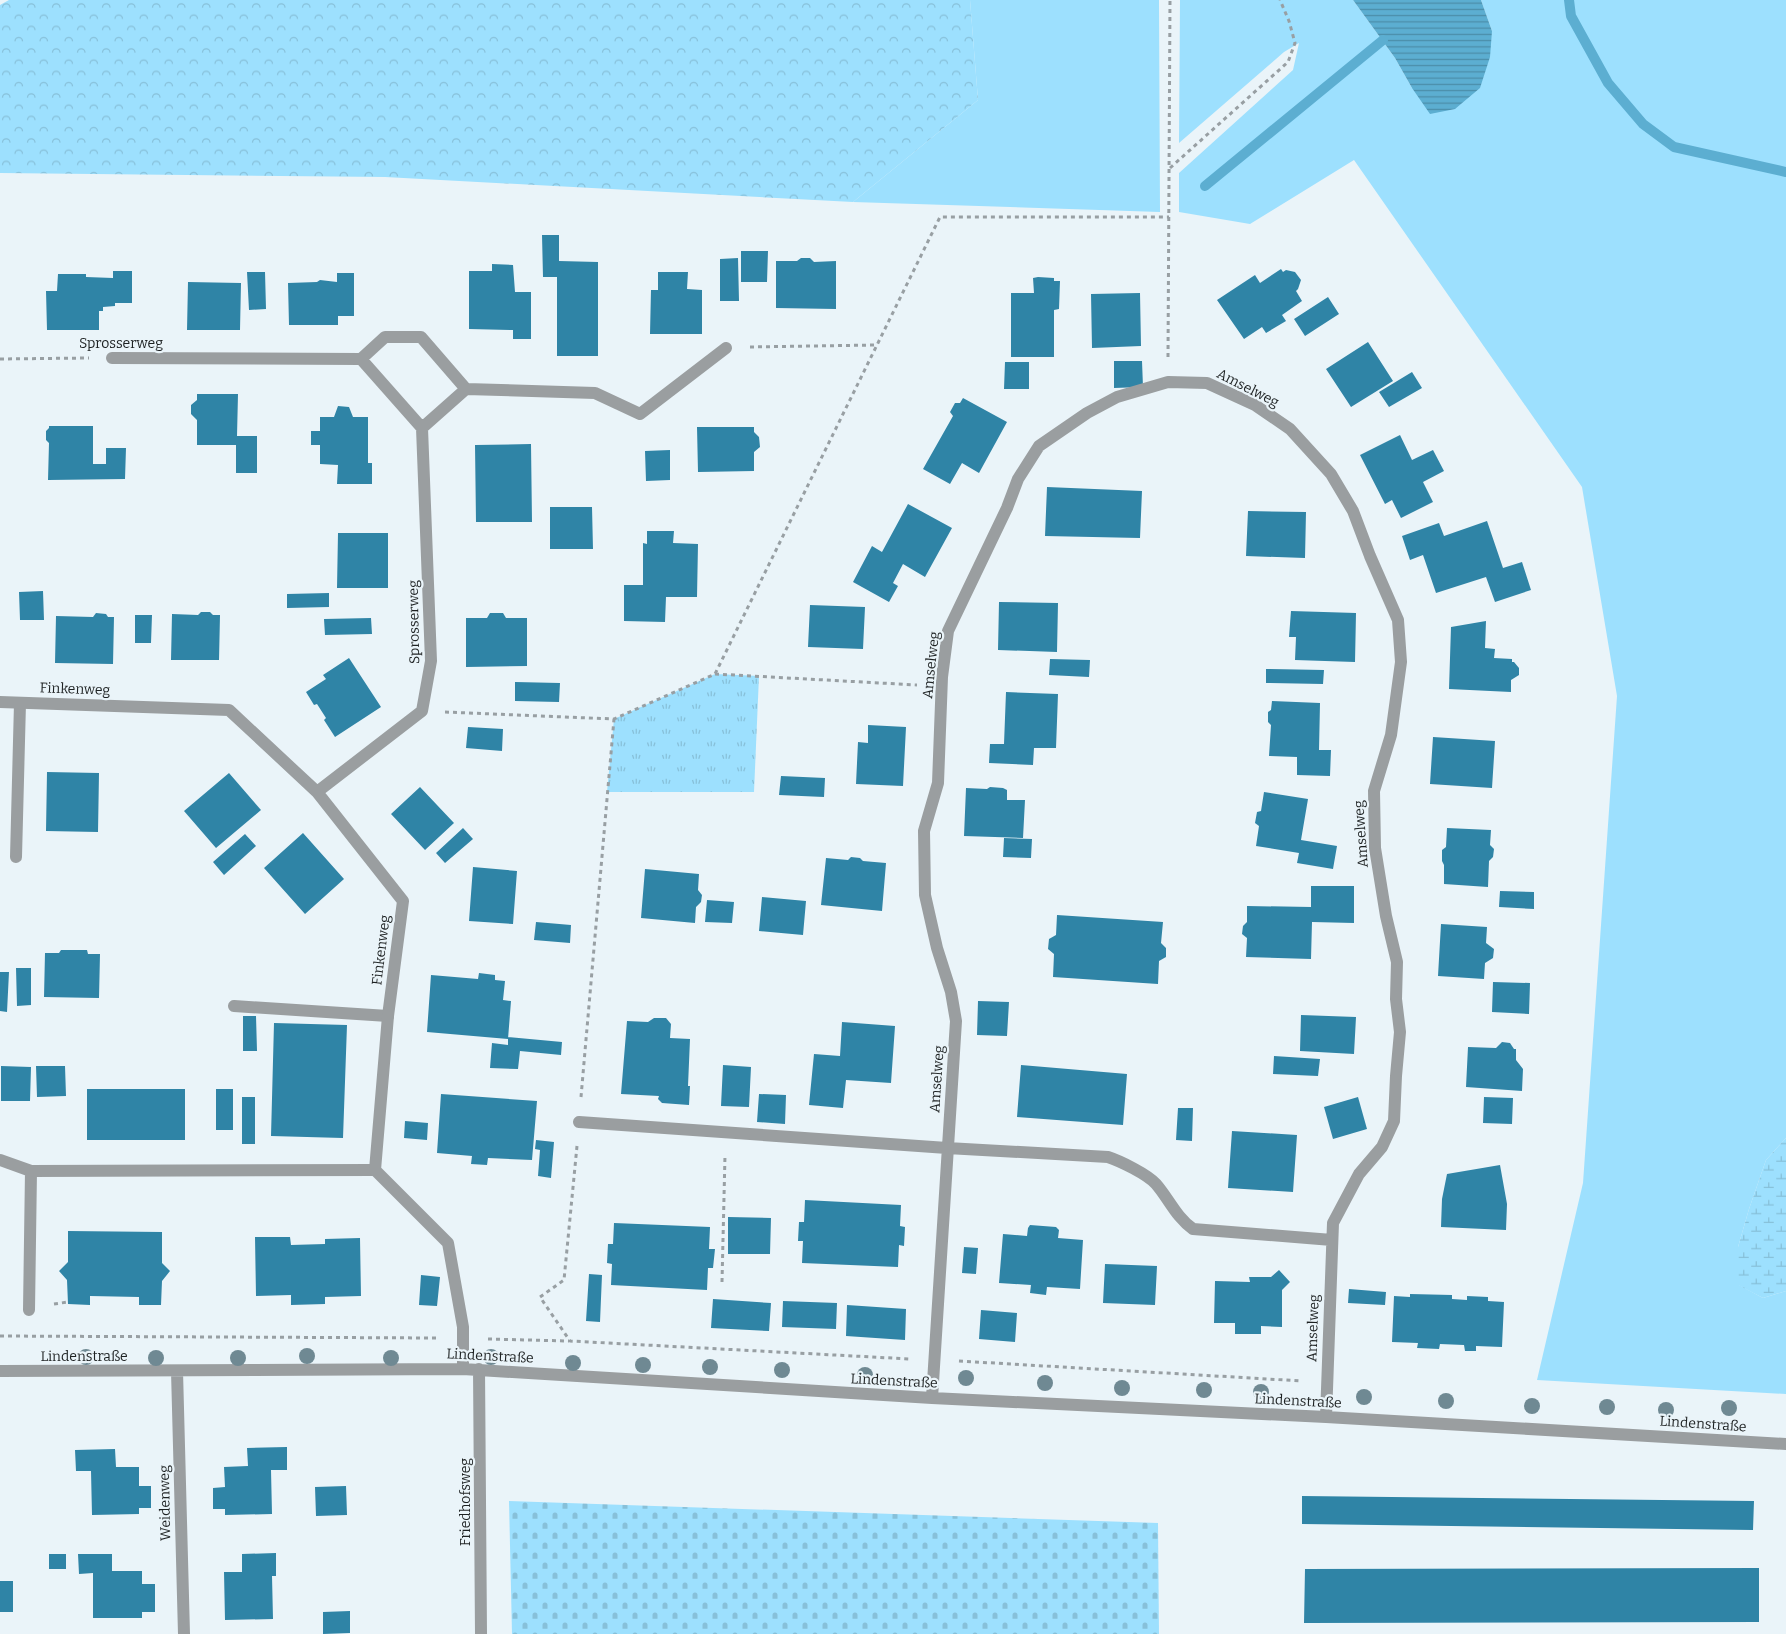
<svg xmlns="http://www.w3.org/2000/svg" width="1786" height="1634" viewBox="0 0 1786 1634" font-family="Bitter,serif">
  <defs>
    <pattern id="forest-crowns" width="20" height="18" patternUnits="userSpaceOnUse" patternTransform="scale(1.25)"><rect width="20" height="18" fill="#9de0fe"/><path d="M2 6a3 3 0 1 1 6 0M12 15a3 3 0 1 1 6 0" fill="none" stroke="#87c0d9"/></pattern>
    <pattern id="wetland-marsh" width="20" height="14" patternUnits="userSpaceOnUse" patternTransform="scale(1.25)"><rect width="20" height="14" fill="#9de0fe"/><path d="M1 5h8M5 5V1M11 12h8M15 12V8" fill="none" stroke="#87c0d9"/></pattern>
    <pattern id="cemetery-stones" width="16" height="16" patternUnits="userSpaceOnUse" patternTransform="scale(1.25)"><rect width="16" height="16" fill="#9de0fe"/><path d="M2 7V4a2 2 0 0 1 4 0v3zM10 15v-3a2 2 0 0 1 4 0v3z" fill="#87c0d9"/></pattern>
    <pattern id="park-tufts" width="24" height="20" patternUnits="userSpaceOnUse" patternTransform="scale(1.25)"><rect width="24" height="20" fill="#9de0fe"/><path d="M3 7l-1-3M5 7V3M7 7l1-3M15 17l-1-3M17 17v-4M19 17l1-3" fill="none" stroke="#87c0d9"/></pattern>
    <pattern id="water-rules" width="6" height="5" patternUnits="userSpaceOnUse" patternTransform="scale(1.25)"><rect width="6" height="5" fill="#5caed1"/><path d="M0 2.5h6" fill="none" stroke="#4b8da9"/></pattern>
  </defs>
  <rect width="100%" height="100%" fill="#eaf4f9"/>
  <path fill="#9de0fe" d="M970,0h189l1,212 -307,-10 125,-102z
    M1180,0h173l42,58 17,30 80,-57 -11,-31h305v1138l-20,22 -17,49 -11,38 1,38 24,13 23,-7v103l-249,-14 46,-197 34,-487 -35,-209 -228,-327 -104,64 -71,-12v-39l114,-103 6,-27 -15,9 -105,91z"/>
  <path fill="url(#forest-crowns)" d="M9,0h961l8,100 -125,102 -468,-25 -385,-4v-168z"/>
  <path fill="url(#wetland-marsh)" d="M1786,1138v153l-23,7 -25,-13v-38l11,-38 17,-49z"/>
  <path fill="url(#cemetery-stones)" d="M509,1501l649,22 1,111h-647z"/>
  <path fill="url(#park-tufts)" d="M715,674l44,2 -5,116h-147l7,-73z"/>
  <path fill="url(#water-rules)" d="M1353,0h128l11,31 -2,26 -10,31 -25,21 -25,5 -18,-26 -17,-30z"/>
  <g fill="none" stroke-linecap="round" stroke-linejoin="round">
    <path stroke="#5caed1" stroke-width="10" d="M1569,0l2,16 37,67 35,41 31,23 112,25
      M1205,186l178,-146"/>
  </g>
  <path fill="#2f84a6" d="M542,235h17v26l39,1v94h-41v-79h-14z
    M741,251h27l-1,31h-26z
    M738,258l1,43h-19v-42z
    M801,258h9l4,4 22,-1v48l-60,-1v-47h21z
    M492,264l21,1 2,27h16v47h-18v-9l-44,-1v-58h23z
    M1281,269l2,3 3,-2 9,2 6,8 -3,9 -2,2 6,10 -20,14 4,6 -20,12 -4,-6 -18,12 -27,-39 38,-25 5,8z
    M113,271h19v32h-17v3l-12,1v4h-4v19h-52l-1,-39h11l1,-17h28v3l27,1z
    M247,272h18l1,37 -17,1z
    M658,272h30l-1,17 15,1v44h-52l1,-44h7z
    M337,273h17v43h-16v9h-49l-1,-42 29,-1 3,-2 17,2z
    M1038,277l16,1v3h6l-1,28 -5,1v47h-43v-64h23l-1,-15z
    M188,282l53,1 -1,47h-53z
    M1140,293l1,53 -49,2 -1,-54z
    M1328,297l11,17 -34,22 -11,-17z
    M1368,342l25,39 -42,26 -25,-38z
    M1114,361h28l1,26 -29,1z
    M1005,362h24v27h-25z
    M1412,372l10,16 -33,19 -10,-15z
    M197,394h41l-1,42h20v37h-21v-28h-39v-25l-6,-6v-9l6,-5z
    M963,398l44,24 -28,51 -17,-10 -12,21 -27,-15 30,-53 -3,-4 5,-9h5z
    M338,406l11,1 4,10h15v46h4v21h-35l1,-19 -18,-1v-19h-9v-14h9v-14h14z
    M49,426h44v38h13v-16h20l-1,31 -77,1 1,-37 -3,-3v-9l3,-3z
    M697,427h57v5l5,5 1,10 -6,5v19l-56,1z
    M1400,435l12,25 21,-10 11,21 -21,11 10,20 -32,16 -9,-18 -7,4 -25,-49z
    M531,444l1,78h-56l-1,-77z
    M670,450v30l-24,1 -1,-30z
    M1047,487l95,4 -2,47 -95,-2z
    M908,504l44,24 -27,49 -22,-13 -10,19 5,3 -9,16 -36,-20 19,-36 10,6z
    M550,507h42l1,42h-43z
    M1248,511l58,1 -1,46 -59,-2z
    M1487,521l16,47 19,-6 9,28 -36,12 -9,-25 -50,16 -13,-38 -13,5 -8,-24 37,-13 5,13z
    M647,531h27l-1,12 25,1 -1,53h-31l-1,25 -41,-1v-36h19v-42l4,1z
    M338,533h50v55h-51z
    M43,591l1,29h-24l-1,-28z
    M329,593v14l-42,1v-14z
    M999,602l59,1 -1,49 -59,-2z
    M810,605l55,2 -2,42 -55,-2z
    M1291,611l65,2 -1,49 -60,-2 1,-23h-7z
    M201,612h9l3,3h7l-1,45h-48l1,-46 26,1z
    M96,613l10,1 2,3h6l-1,47 -58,-1 1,-47 37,1z
    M490,613h13l3,5h21v48l-61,1v-49h21z
    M135,615h17l-1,28h-16z
    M371,618l1,16 -47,1 -1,-16z
    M1486,621l-1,27 10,1 -1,9 18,1v3h2l5,6v7l-8,5v12l-62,-3 2,-62z
    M349,658l32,49 -46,30 -11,-17 2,-2 -9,-14 -3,1 -8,-13 20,-13 -3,-4z
    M1050,659l40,1 -1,17 -40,-2z
    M1266,669l58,1 -1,14 -57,-1z
    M515,682l45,1 -1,19 -44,-1z
    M1006,692l52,2 -2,54h-22l-1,17 -44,-2 1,-19h14z
    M1272,701l48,2 -1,47h12l-1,26 -33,-1v-18l-28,-1 2,-31 -3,-3v-10l3,-2z
    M868,725l38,2 -3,59 -47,-2 2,-42 10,1z
    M468,727l35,2 -1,22 -36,-3z
    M1433,737l62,4 -3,47 -62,-4z
    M47,772l52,1 -1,59 -52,-1z
    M229,773l32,37 -45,38 -32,-37z
    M781,776l44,2 -1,19 -45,-2z
    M420,787l34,36 -29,27 -34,-36z
    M990,787l13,1 4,2v10h18l-2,38 -59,-2 2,-48 21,1z
    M1264,792l44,7 -7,41 36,6 -4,23 -36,-6 2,-10 -43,-7 3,-20 -4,-3 2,-11 4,-1z
    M463,828l10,11 -28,24 -9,-10z
    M1447,828l44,2 -1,15 4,4 -1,8 -4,4 -1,26 -44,-3v-19l-2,-4v-11l4,-3z
    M303,833l41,46 -39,35 -41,-46z
    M245,834l11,12 -32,29 -11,-13z
    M1004,838l28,1 -1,19 -28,-1z
    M851,857l9,1 3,3 23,2 -4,48 -61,-6 5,-47 22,2z
    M473,867l44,4 -4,53 -44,-3z
    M645,869l54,5 -1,16 4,5 -1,7 -5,5 -1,16 -54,-5z
    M1311,886h43v37l-42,-1 -1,37 -65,-2 1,-19 -5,-4 1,-8 4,-4v-16l64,1z
    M1500,891l34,1v17l-35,-2z
    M762,897l44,4 -3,34 -44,-4z
    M707,900l27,2 -2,21 -27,-1z
    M1057,915l106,7 -2,21 5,5v9l-7,4 -1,23 -105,-7 1,-23 -6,-5 1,-10 7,-4z
    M536,922l35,3 -1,18 -36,-3z
    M1441,924l46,3 -1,16 8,6 -1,9 -8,5 -1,16 -46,-3z
    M61,950h26l1,4h12l-1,44 -55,-1 1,-44h14z
    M16,968h15v37l-14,1z
    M0,972h9l-2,40 -7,-1z
    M479,973l16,2v5l10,1 -2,19 8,1 -3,38 -81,-7 4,-57 47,4z
    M1493,982l37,1 -1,31 -37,-2z
    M978,1001l31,1 -2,34 -30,-1z
    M1301,1015l55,2 -2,37 -54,-3z
    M243,1016h13l1,35h-14z
    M654,1018h12l5,6 -1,14 20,1 -2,47h2l-1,19 -27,-2 -4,-4 1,-3 -38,-2 6,-73 21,1z
    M842,1022l53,4 -4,57 -45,-3 -3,28 -34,-3 5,-51 26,2z
    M274,1023l73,2 -4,113 -72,-2z
    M508,1037l54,5 -1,13 -41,-4 -2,18 -28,-1 2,-25 16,2z
    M1502,1042l8,1 4,6h2v11l7,9 -1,22 -56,-4 2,-40 28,1z
    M1274,1056l46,3 -2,17 -45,-2z
    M723,1065l28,2 -2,40 -28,-1z
    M1021,1065l106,9 -4,51 -106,-8z
    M1,1066l30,1 -1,34h-29z
    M36,1066h29l1,30 -29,1z
    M87,1089h98v51h-98z
    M216,1089h17v41h-17z
    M441,1094l96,7 -5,59 -44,-2 -1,7 -16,-1 1,-8 -35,-3z
    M759,1094l27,1 -1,29 -28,-2z
    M242,1097h13v47h-13z
    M1358,1097l9,32 -34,10 -9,-32z
    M1484,1097l29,1 -1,26 -29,-1z
    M1178,1108h15l-1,33 -16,-1z
    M405,1121l23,2 -1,17 -23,-2z
    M1232,1131l65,4 -4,57 -65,-4z
    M536,1140l18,2 -3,36 -13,-2 2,-26 -5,-1z
    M1500,1165l7,39 -1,26 -65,-3 1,-28 5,-25z
    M805,1200l96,5 -1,21 5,1 -1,19 -5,-1 -1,22 -96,-4 1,-22h-5l1,-19h5z
    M728,1217l43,1 -1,36h-42z
    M614,1223l96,4 -1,22h6l-2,19h-5l-1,22 -96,-5 1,-21 -5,-1 1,-19h5z
    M1030,1225l26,2 3,3 -1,8 25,2 -3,49 -33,-2 -1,8 -16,-2 1,-8 -32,-2 4,-49 24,2 1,-8z
    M68,1231l94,1v31l8,8 -8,10 -1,24h-22v-8l-49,-1v9l-22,-1 -1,-24 -8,-9 9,-9z
    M255,1237h35l1,8 34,-1v-5l35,-1 1,58 -36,1v7l-34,1v-10l-35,1z
    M964,1247l14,1 -2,26 -14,-1z
    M1105,1264l52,2 -2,39 -52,-2z
    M1279,1270l11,12 -8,8v37l-21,-1v8h-26v-11h-21l1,-42 35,1 -1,-5h22z
    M589,1274l13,1 -2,47 -14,-1z
    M421,1275l19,2 -3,29 -18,-1z
    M1349,1289l37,3 -1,13 -37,-2z
    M1410,1294l42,1v4l15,1v-4l21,1v4l16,1 -2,45 -26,-1v5h-11l-1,-6 -24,-1 -1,5 -22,-1 1,-5 -26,-1 2,-46 16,1z
    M713,1299l58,4 -2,28 -58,-3z
    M783,1301l54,2 -1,26 -54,-2z
    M847,1305l59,4 -1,31 -59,-4z
    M981,1310l36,3 -2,29 -36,-3z
    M287,1447v23h-16l1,44 -47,1v-6h-12v-21l12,-1 -1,-20 24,-1 -1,-18z
    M115,1449l1,18h23v19h12v22h-12v6l-47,1 -1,-44h-15l-1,-21z
    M346,1486l1,29 -31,1 -1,-29z
    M1302,1496l452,5 -1,29 -451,-6z
    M276,1553v23h-4l1,43 -48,1 -1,-48h18v-18z
    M49,1554h17v15h-17z
    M78,1554h34v17h30v13h13v28h-13v6h-49v-45l-14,1z
    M1759,1568v54l-455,1 1,-54z
    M0,1581h13v31h-13z
    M350,1611v22l-27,1v-22z"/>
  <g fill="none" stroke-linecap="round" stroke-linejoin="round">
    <path stroke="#989fa3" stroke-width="3" stroke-dasharray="4 4" stroke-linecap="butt" d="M1170,168l118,-106 7,-19 -6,-22 -9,-21
      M750,347l127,-2
      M1168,357l2,-357
      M0,359l89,-1
      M715,674l202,11
      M445,712l169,7 101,-45 225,-457h229
      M581,1097l33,-378
      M577,1146l-13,134 -24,17 30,44 340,18
      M722,1282l3,-127
      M54,1304l14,-2
      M0,1336l439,2
      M488,1339l81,2
      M959,1361l343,20"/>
    <path stroke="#9a9ea0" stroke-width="12" d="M16,857l4,-154
      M234,1006l154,10
      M0,1160l31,11 344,-1
      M29,1310l2,-139"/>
    <path stroke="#9a9ea0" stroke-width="12" d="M112,358l249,1 61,69 9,233 -9,50 -105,81
      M361,359l24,-22h36l45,52 -44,39
      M466,389l129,4 45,21 86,-66
      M0,702l229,8 88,82 86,109 -15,115 -13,154 73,73 15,84v42
      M579,1122l368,26 161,9c12,4 39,17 48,27 13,15 20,33 37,45l139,11
      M479,1369l2,265
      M0,1371l463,-2 469,29 394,19 460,27
      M177,1371l7,263
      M932,1398l24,-377 -5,-29 -14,-44 -12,-53 -1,-64 14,-48 4,-106 6,-46 59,-123 11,-29 21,-33 48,-33 30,-16 51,-15 39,1 48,22 35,24 41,45 22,37 17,45 28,64 3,42 -10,73 -17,56 1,57 11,68 11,46 -1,37 4,33 -4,44 -2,45 -12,26 -23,27 -26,49 -7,194"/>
  </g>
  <g fill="#6f8993">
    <circle cx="307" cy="1356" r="8"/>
    <circle cx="86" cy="1357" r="8"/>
    <circle cx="491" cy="1357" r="8"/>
    <circle cx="156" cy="1358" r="8"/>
    <circle cx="238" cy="1358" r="8"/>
    <circle cx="391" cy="1358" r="8"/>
    <circle cx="573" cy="1363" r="8"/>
    <circle cx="643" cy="1365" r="8"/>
    <circle cx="710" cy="1367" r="8"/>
    <circle cx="782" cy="1370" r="8"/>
    <circle cx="865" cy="1375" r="8"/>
    <circle cx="966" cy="1378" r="8"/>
    <circle cx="1045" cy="1383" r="8"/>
    <circle cx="1122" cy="1388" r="8"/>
    <circle cx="1204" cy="1390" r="8"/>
    <circle cx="1261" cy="1392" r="8"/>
    <circle cx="1364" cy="1397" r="8"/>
    <circle cx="1446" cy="1401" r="8"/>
    <circle cx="1532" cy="1406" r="8"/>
    <circle cx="1607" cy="1407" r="8"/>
    <circle cx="1729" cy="1408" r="8"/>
    <circle cx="1666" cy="1410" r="8"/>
  </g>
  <g text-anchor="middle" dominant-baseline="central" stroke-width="4.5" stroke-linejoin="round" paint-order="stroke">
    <g font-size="14" fill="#1d2122" stroke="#eaf4f9">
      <text x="121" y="343">Sprosserweg</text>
      <text transform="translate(1248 388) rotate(27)">Amselweg</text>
      <text transform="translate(414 622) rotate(-91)">Sprosserweg</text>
      <text transform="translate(931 665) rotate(-84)">Amselweg</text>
      <text transform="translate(75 689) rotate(2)">Finkenweg</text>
      <text transform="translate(1361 834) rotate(-94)">Amselweg</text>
      <text transform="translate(381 950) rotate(-83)">Finkenweg</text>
      <text transform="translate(937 1079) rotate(-86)">Amselweg</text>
      <text transform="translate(1313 1328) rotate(-88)">Amselweg</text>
      <text x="84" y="1356">Lindenstraße</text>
      <text transform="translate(490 1356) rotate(3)">Lindenstraße</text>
      <text transform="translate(894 1381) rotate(3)">Lindenstraße</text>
      <text transform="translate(1298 1401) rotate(3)">Lindenstraße</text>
      <text transform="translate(1703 1424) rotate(4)">Lindenstraße</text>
      <text transform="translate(465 1502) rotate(-90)">Friedhofsweg</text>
      <text transform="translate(165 1503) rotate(-91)">Weidenweg</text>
    </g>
  </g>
</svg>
